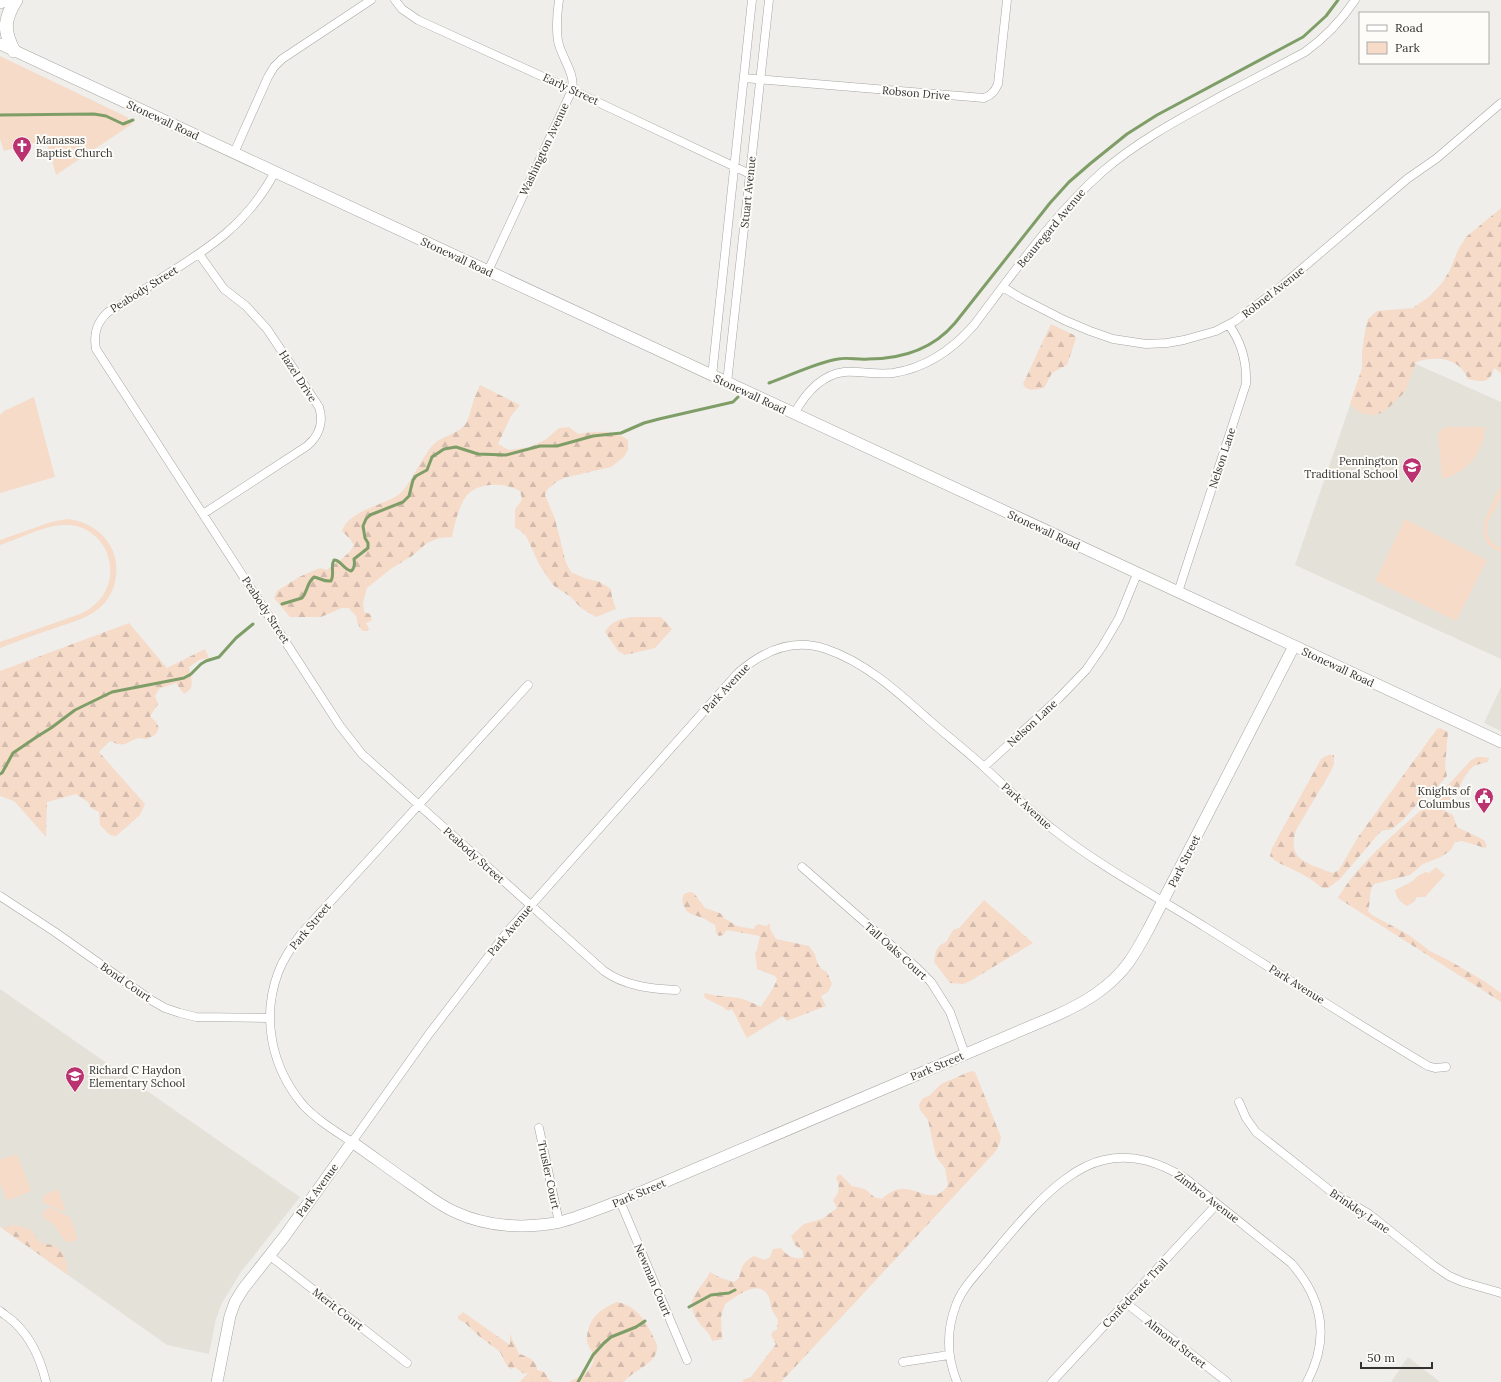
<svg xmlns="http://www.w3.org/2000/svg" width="1501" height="1382" viewBox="0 0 1501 1382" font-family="Lora,serif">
  <defs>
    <pattern id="forest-firs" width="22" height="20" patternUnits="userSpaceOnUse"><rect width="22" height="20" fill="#f6dbc9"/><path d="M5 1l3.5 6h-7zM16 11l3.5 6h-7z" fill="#d3bcad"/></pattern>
  </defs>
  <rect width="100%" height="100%" fill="#efeeeb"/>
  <path fill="#e4e1d8" d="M1371,344l130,58v257l-206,-94z
    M1501,687v44l-17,-8z
    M0,989l300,208 -59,75 -19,31 -6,16 -7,35 -42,-9 -167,-118z
    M1408,1357l32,25h-49z"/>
  <path fill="#f6dbc9" d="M0,56l127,61 5,7 -76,51 -10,-35 -42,11 -4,-12z
    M34,397l21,80 -55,16v-78l4,-4z
    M1444,427h41c-1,26 -18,46 -43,52l-4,-45z
    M1501,486c0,3 0,7 0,10 -6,18 -28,38 0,52v4c-34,-11 -10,-46 0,-66z
    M67,519c19,2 35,11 44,28 11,21 5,49 -14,63 -10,8 -24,12 -36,16 -21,7 -41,14 -61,22v-6c20,-7 40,-14 60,-21 11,-4 24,-7 33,-15 33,-25 16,-81 -27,-81 -18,-1 -48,14 -66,20v-5l51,-18z
    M1405,519l82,41 -31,61 -81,-40z
    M1436,867l9,8 -20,22h-8l-3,5 -7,4c-7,-4 -11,-8 -12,-16l16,-8 8,-7 7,-3 3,1z
    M17,1154l14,37 -24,10 -7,-18v-23z
    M58,1189l7,21 -3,1 -20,-9 2,-7z
    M49,1207l21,10 8,22 -7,3 -6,-1 -12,-17 -10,-7v-5z"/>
  <path fill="url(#forest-firs)" d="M1501,208v165l-7,-5c-4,16 -12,14 -26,11 -9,-22 -32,-23 -52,-17l-11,30 -20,19 -9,4h-7l-10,-3 -9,-8 12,-36v-16l3,-21 3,-12 9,-8 36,-3 17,-12 12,-13 8,-13 8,-20 8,-13z
    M1051,324l23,11 2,3 -9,27 -15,8 -8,15c-7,1 -17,5 -21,-4z
    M480,385l40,20 -9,11 -13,28 11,6 21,-3 15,-7 14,-12 10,-1 9,7c16,-3 38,-5 50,6v10l-4,7 -13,10 -47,11 -8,4 -9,8 -2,5 10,24 11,44 5,9 13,6 16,4 11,7 1,8 4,12 -20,8 -15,-9 -10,-11 -17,-11 -14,-20 -14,-30 -6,-6 -5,-2v-19l7,-9 -2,-9c-14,-8 -37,-9 -51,2 -9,8 -15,33 -17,44l-13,1 -12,5 -15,13 -20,12 -25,20 -4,15 1,9 6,2 2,5 -1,2 -5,2 3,6 -1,2h-5c-5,-4 -5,-9 -7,-15 -2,-2 -5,-5 -7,-8h-7l-21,9h-31l-16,-19 3,-7 22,-14 21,-9 7,2c9,-8 23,-15 27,-25l-4,-6 -8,-8c6,-19 37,-25 53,-34 15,-8 25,-39 39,-53 9,-9 22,-9 31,-19 5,-7 6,-18 9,-26 2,-5 4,-9 6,-14z
    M632,617h29l11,12 -17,19 -30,7 -7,-4 -13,-19c6,-11 15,-13 27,-15z
    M129,623l38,45 38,-19 4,9 -10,2 -10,7c2,12 7,21 -5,27l-8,-11 -17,6 -4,7 3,8 -8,12 6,6 3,6 -3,6 -9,5 -9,-1c-13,5 -13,10 -28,3l-11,11 46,52 -5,11 -24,21 -6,-1 -10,-10 -1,-13 -8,-4 -3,-6 -12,-8 -29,8 -1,35 -32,-36 -14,-5v-125z
    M1440,728l8,4 -3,34 2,10 -8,9 -14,10 -22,25 -11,9 -11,2 -41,48 -12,9h-6c-9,-8 -19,-14 -30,-19 -8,-4 -15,-6 -22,-13l2,-8 49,-89c5,-3 7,-5 13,-4v9l-3,7 -35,59c-10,31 13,33 36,43l7,-3 19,-33 79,-108z
    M1477,757h7l5,1 -1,4c-4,1 -8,2 -12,3 -11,5 -16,22 -21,32l-4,1 -6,13 8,4 4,12 27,13 3,6 -2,2 -23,-7 -7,1 -4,8 -10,7 -18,7 -13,11 -36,9c-6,8 -3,18 -6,27l4,4 37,20 21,16 20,10 34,20 17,12v9l-163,-104c20,-35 61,-68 91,-95l10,-8 32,-35z
    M689,892l5,1 11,15 15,5 4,5 13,8 16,3 5,-5 8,2 4,-3v6l6,10 33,7c2,3 5,6 6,9 3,9 3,13 12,17l5,12 -4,8 -7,4 5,10 -39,15 -4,-5 -36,22 -15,-29 -4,2 -5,-4 -18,-9 -1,-3 1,-2c12,4 25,3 38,6 6,2 12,5 18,8 5,-9 13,-18 16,-28l-2,-3 -18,-7 -2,-16 2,-3 3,-14 -33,-6 -4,5 -4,1 -3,-3 -1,-8c-4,-2 -8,-5 -12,-7 -13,-5 -17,-3 -21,-18l2,-6z
    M984,900l49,43 -61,37 -8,4 -14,-1 -16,-21 2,-11 4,-6 6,-3 7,-12 6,-2z
    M971,1071l4,1 26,65 -1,5 -4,9 -215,231h-37l-2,-2 9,-3 25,-33 -5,-9 2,-4 4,-1 1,-10c-1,-3 -4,-5 -5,-8 -3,-6 -2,-13 -6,-18 -11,-15 -31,3 -42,10l-4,13 1,22 -10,2c-2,-8 -7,-11 -12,-17 -19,-25 0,-32 10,-52l11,6 13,4 5,-4c2,-11 5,-17 15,-22l11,4 5,-3 3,-8 8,-1c6,8 12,11 22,10v-7l-8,-6 -4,-9 13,-12 18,-5 15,-11 -4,-8c7,-8 7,-13 3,-23l4,-3 12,12 13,3 9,8 8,2c6,-6 15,-11 23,-10 18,2 30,15 43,-4l-3,-17 -9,-11 -8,-37 -8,-10 -1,-5 3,-6 8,-4 11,-11z
    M15,1225l15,4c4,4 6,10 10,13 4,2 8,2 12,3 13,4 15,18 16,30l-66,-47z
    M617,1302c23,5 31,23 40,43 2,19 -23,24 -33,37h-55c11,-5 28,-13 24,-28 -2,-5 -6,-9 -6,-14 0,-21 13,-31 30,-38z
    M463,1312l47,33v-11l9,20c8,2 19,7 18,16l7,2 5,8 4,2h-33l9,-10 -5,2 -9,-7 -4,2c-7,-4 -7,-12 -12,-18l-20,-15 -15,-14 -5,-2 -1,-3z"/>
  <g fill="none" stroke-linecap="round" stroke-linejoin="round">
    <path stroke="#7f9e67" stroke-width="3" d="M0,115l94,-1 12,2 17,8 10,-4
      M769,383c20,-7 49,-21 69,-24 10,-2 20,1 30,0 34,0 65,-10 87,-36l95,-120 19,-21 22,-19 36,-29 30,-19 146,-78 23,-21 12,-16
      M282,604l20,-6c6,-7 4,-14 12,-21 6,1 10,5 17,4 4,-7 -1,-15 3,-21 7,0 9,9 17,11 4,-3 4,-7 3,-12l14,-11v-5l-3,-5 -2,-12 3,-7 4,-4 33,-13 6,-6 4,-16 3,-4 11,-6 5,-13 12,-8 12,-2 22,7 28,1 34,-9h17l36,-10 28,-3 23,-10 15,-4 74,-17 5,-5
      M0,774l2,-1 11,-20 25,-17 13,-8 24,-18 37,-18 72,-14 7,-4 10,-10 5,-3 13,-4 17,-19 17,-14
      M689,1307l22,-12 18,-2 6,-3
      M578,1382l15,-27 11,-12 7,-6 25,-10 9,-6"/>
    <defs>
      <path id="minor" d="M395,0l7,9 16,11 154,70 178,84
        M744,78l240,20c8,-3 11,-7 14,-14l9,-84
        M234,153l34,-76 6,-10 8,-8 89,-59
        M275,172c-28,52 -64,75 -112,105 -18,12 -36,25 -55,35 -11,10 -15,21 -12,37l244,377 22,28 242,217c21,15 47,18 72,19
        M199,254l25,35 22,17 21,23 52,78c5,15 0,29 -12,39l-104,68
        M488,271l84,-181c4,-16 -11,-33 -14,-49 -2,-13 -1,-27 1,-41
        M1003,287l16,10 45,23 26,11 23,8 33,5 21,-1 17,-3 32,-9 19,-10 42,-31 130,-111 30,-21 64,-55
        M712,376l40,-376
        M727,383l42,-383
        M794,414c11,-20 26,-39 50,-42 17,-1 33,3 49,1 33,-5 60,-24 81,-48 40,-53 79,-109 128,-153 37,-32 81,-55 123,-78 27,-14 54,-28 80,-42 21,-15 36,-31 50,-52
        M1178,592l68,-208c1,-22 -4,-41 -17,-59
        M528,685l-227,249c-9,12 -18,25 -23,39 -17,46 -6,95 25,132 14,15 32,26 49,37l77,-108 79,-103 230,-258c25,-22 54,-36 88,-24 39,13 72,43 102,70 19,17 39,32 57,49 23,21 44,43 69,62 47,37 100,65 151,97 74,46 147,94 223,139l7,2 11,-1
        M984,767l74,-68 28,-29 16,-23 17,-29 18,-44
        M802,867l115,101 14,14 19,30 15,42
        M0,896l55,36 96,68 14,8 15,5 16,4 73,1
        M1239,1102l7,16 10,14 77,61 36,21 64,51 16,11 14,6 38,11
        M539,1128l20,94
        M620,1201l67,159
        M269,1255l138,108
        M1126,1303l101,79
        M0,1311c5,4 11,8 15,12 16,15 26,38 31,59
        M903,1362l46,-7
        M957,1382c-10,-25 -11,-51 -1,-77 6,-17 20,-30 31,-44 22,-26 50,-61 77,-81 12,-9 26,-17 40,-20 30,-7 56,3 81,18l106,85c32,36 39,76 16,119
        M1052,1382l165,-178"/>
      <path id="tertiary" d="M0,44l1501,698
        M217,1382l13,-66 5,-14 8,-13 41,-52 68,-95c20,14 39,28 59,42 15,10 28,21 44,28 32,15 70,17 105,10 20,-5 40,-14 60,-21l435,-185c29,-13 55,-28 74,-54 7,-10 13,-21 19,-32l146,-284"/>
      <path id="primary" d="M0,2l3,-2
        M14,51c-11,-20 -10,-32 2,-51"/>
    </defs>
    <use href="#minor" stroke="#a6a5a2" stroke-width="9"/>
    <use href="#tertiary" stroke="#a6a5a2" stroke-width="12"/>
    <use href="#primary" stroke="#a6a5a2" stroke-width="14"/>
    <use href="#minor" stroke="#fff" stroke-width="8"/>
    <use href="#tertiary" stroke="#fff" stroke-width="11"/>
    <use href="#primary" stroke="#fff" stroke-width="13"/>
  </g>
  <defs>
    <symbol id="church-pin" viewBox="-11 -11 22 30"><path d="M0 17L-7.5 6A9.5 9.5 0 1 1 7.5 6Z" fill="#ba3270" stroke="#fdfcf8"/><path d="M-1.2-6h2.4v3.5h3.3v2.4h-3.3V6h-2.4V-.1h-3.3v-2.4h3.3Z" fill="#fff"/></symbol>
    <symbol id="school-pin" viewBox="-11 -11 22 30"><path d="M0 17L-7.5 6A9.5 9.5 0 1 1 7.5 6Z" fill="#ba3270" stroke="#fdfcf8"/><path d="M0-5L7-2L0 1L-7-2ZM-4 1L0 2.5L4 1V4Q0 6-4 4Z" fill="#fff"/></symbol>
    <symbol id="civic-pin" viewBox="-11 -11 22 30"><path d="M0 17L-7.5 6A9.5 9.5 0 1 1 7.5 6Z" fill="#ba3270" stroke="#fdfcf8"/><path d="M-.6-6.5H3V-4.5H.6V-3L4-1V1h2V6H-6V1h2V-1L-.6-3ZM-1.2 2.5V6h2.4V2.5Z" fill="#fff"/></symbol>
  </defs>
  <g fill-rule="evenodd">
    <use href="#church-pin" x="11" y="135" width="22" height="30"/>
    <use href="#school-pin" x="1401" y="456" width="22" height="30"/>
    <use href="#civic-pin" x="1473" y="786" width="22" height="30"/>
    <use href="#school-pin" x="64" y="1065" width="22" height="30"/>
  </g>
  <g text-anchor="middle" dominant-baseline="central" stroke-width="4" stroke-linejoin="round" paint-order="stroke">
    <g font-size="11" fill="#323230" stroke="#fdfcf8">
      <text transform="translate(571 89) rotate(25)">Early Street</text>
      <text transform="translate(916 93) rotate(5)">Robson Drive</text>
      <text transform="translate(163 120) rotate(25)">Stonewall Road</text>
      <text transform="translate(544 149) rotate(-65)">Washington Avenue</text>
      <text transform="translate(748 192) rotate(-84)">Stuart Avenue</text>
      <text transform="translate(1051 228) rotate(-50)">Beauregard Avenue</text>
      <text transform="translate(457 257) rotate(25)">Stonewall Road</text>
      <text transform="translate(144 289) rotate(-32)">Peabody Street</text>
      <text transform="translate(1273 292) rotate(-38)">Robnel Avenue</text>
      <text transform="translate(298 376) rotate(57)">Hazel Drive</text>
      <text transform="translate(750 394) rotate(25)">Stonewall Road</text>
      <text transform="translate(1222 458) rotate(-72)">Nelson Lane</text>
      <text transform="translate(1044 530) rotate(25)">Stonewall Road</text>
      <text transform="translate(266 610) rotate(57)">Peabody Street</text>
      <text transform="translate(1338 667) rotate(25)">Stonewall Road</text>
      <text transform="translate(726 688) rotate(-47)">Park Avenue</text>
      <text transform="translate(1032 723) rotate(-43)">Nelson Lane</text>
      <text transform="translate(1027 806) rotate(42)">Park Avenue</text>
      <text transform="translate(474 855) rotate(42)">Peabody Street</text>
      <text transform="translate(1184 861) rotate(-63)">Park Street</text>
      <text transform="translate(310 926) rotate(-50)">Park Street</text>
      <text transform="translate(510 930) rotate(-50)">Park Avenue</text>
      <text transform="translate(896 951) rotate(42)">Tall Oaks Court</text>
      <text transform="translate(126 982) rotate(35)">Bond Court</text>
      <text transform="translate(1297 984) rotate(32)">Park Avenue</text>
      <text transform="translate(937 1066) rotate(-23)">Park Street</text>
      <text transform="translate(549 1175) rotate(78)">Trusler Court</text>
      <text transform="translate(317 1190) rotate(-54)">Park Avenue</text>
      <text transform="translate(639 1193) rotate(-23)">Park Street</text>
      <text transform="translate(1207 1197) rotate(37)">Zimbro Avenue</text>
      <text transform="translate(1360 1211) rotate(34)">Brinkley Lane</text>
      <text transform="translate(653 1280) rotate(67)">Newman Court</text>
      <text transform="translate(1135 1293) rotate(-47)">Confederate Trail</text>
      <text transform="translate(338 1309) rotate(38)">Merit Court</text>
      <text transform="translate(1176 1343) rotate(38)">Almond Street</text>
    </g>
    <g font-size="11" fill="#323230" stroke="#fdfcf8" text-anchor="start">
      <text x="36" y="140">Manassas<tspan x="36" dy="13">Baptist Church</tspan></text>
      <text x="1398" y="461" text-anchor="end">Pennington<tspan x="1398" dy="13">Traditional School</tspan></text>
      <text x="1470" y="791" text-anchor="end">Knights of<tspan x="1470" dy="13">Columbus</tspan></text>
      <text x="89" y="1070">Richard C Haydon<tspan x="89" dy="13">Elementary School</tspan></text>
    </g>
  </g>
  <rect x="1359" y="12" width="130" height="52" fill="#fdfcf8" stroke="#acaba8"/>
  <rect x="1367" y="25" width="20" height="6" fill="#ffffff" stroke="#acaba8"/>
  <text x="1395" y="32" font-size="12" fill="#323230">Road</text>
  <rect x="1367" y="42" width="20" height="12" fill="#f6dbc9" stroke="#acaba8"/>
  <text x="1395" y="52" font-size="12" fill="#323230">Park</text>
  <path d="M1361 1362v6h71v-6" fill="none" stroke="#323230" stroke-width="2"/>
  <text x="1367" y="1362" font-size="12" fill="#323230" stroke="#fdfcf8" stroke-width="3" paint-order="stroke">50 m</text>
</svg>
